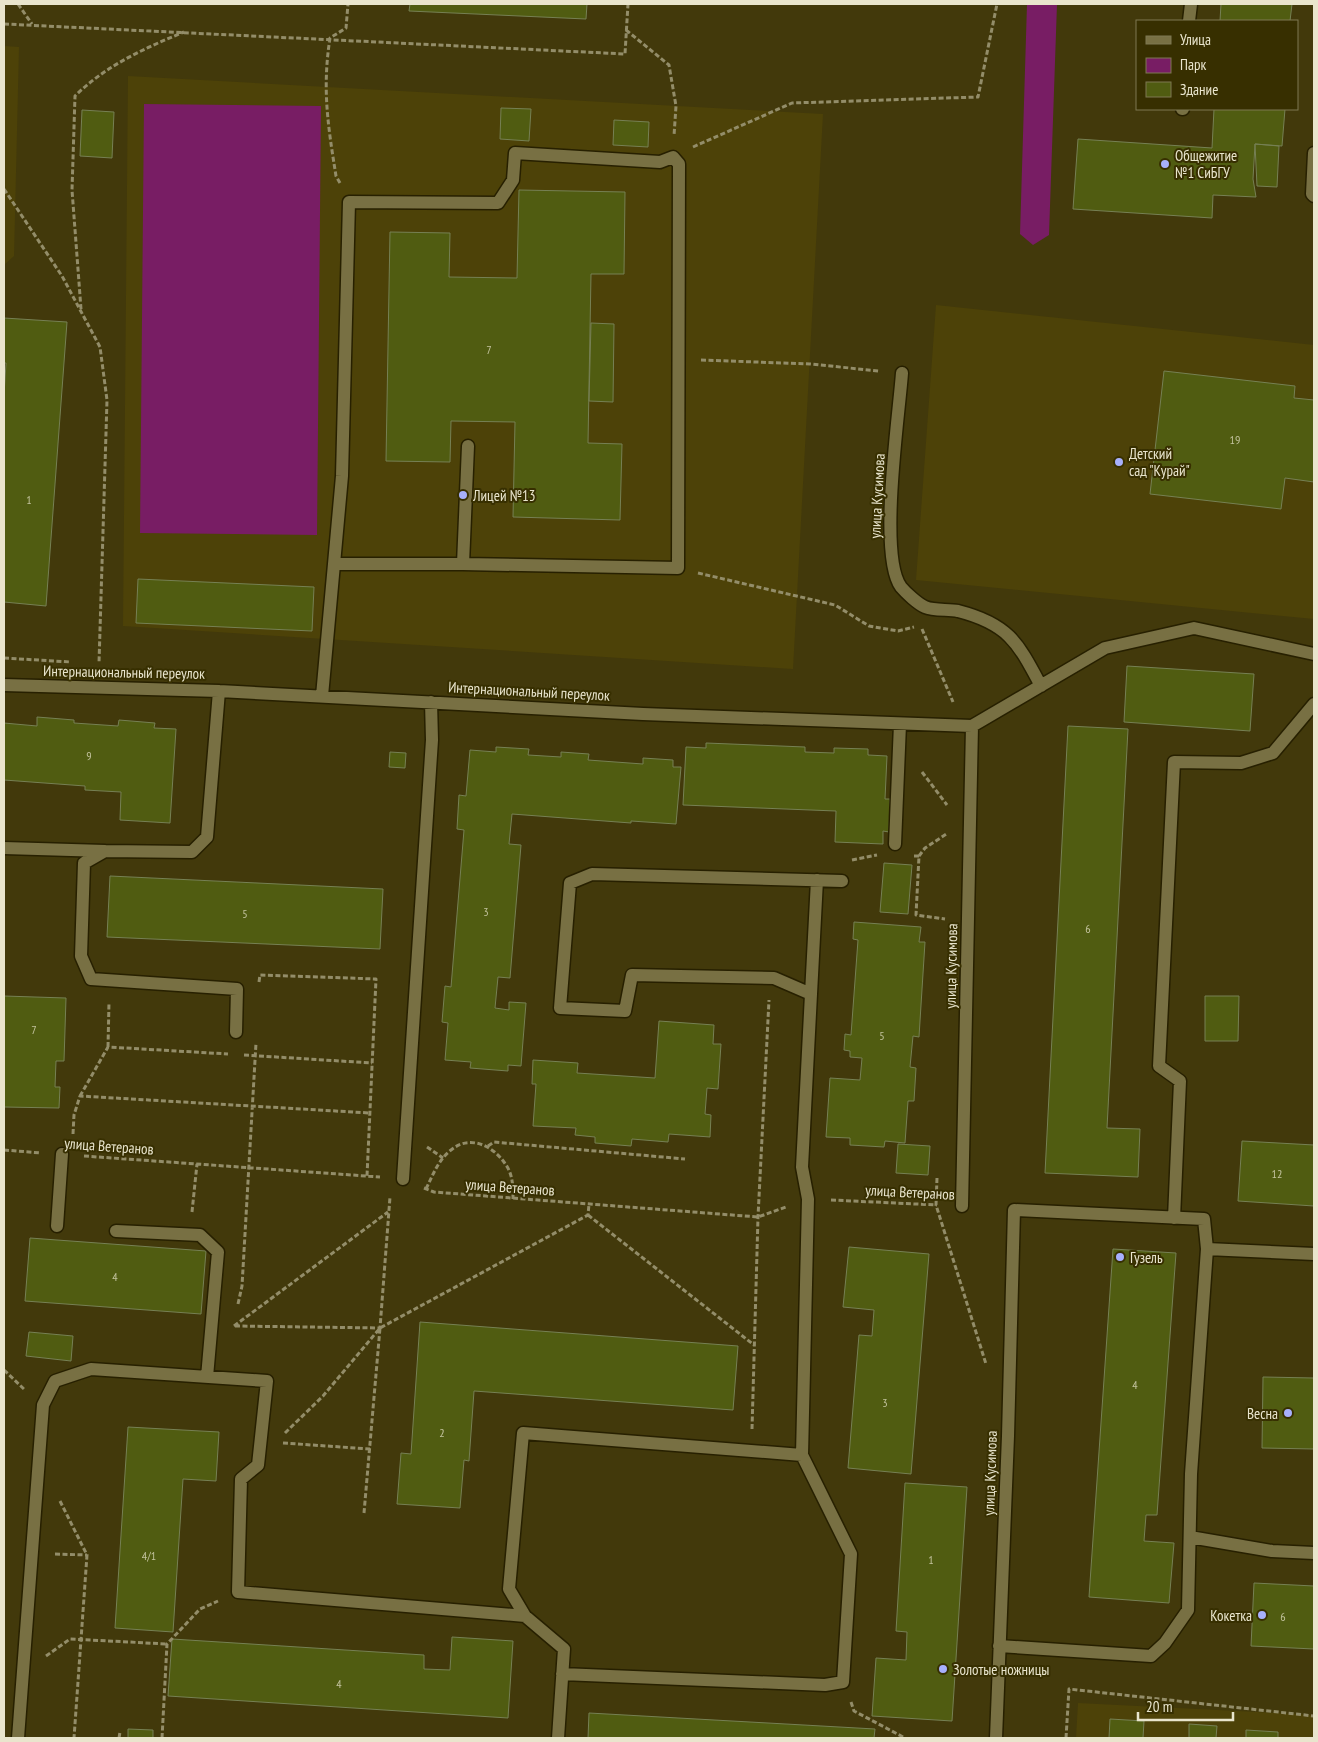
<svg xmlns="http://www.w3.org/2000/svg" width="1318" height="1742" viewBox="0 0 1318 1742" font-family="'PT Sans Narrow',sans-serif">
  <rect width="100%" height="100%" fill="#42390b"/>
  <path fill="#4d4208" d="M4,46l15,1 -5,209 -10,9z
    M128,76l695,38 -30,555 -670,-43z
    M936,305l378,40v274l-398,-39z
    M1078,1703l236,12v23h-238z"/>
  <path fill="#781d64" d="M1027,4h30l-8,231 -16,10 -13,-11z
    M144,104l177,2 -4,429 -177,-2z"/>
  <path fill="#505c11" stroke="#768054" d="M410,4h177l-1,15 -177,-8z
    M1221,4h71l-2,17h-70z
    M501,108l30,1 -2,32 -29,-2z
    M1214,109h71l-3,37 -27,-2 -2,35 3,18 -43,-2 -1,23 -139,-9 5,-70 134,9z
    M82,110l32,2 -2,46 -32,-2z
    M614,120l35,2 -1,25 -35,-2z
    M1255,144l24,2 -2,41 -20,-1z
    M519,190l106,2 -1,82h-33l-3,169 34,1 -2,76 -107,-3 2,-95 -64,-1 -1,41 -64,-1 4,-229 60,1 -1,44 68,1z
    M4,318l63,4 -21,284 -42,-4v-207l2,-32h-2z
    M591,323l23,1 -1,78 -24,-1z
    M1164,371l131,15 -1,12 20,2v82l-29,-4 -4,31 -131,-15z
    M138,579l176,8 -2,44 -176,-8z
    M1127,666l127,8 -4,57 -126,-9z
    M37,717l37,3v3l44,3 1,-6 36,3 -1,5 22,1 -6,94 -50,-3 1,-28 -36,-2v-4l-81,-6v-57l33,3z
    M1068,726l60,3 -21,399 33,1 -2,48 -93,-4z
    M706,743l99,4v5l29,1v-5l34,1v6l19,1 -2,43h5l-1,33 -6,-1v13l-48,-2 1,-31 -153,-6 3,-58 20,1z
    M496,747l33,2 -1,6 33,2v-5l28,2 -1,6 55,4v-6l30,2v7h8l-5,57 -45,-3v2l-119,-9 -3,30 12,1 -11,133 -12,-1 -3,31 14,2v-8l17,1 -5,63 -13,-1v6l-38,-3 1,-6 -26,-2 3,-37 -6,-1 3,-36 6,1 13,-157 -7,-1 2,-34 7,1 4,-46 26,2z
    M390,752l16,1 -1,15 -16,-1z
    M884,863l28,2 -4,49 -28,-2z
    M110,876l273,13 -3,60 -273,-12z
    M854,922l67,5 -2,15h6l-6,95 -6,-1 -3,31 6,1 -2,33h-6l-3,42 -20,-2 -1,6 -34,-2v-7l-24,-1 4,-59 30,2 2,-22 -12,-1v-6l-6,-1 1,-16 6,1 7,-95 -5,-1z
    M4,996l62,2 -2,63h-8l-1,26h5l-1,21 -55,-1z
    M1205,996h34l-1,45h-33z
    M659,1021l55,4 -1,19h8l-3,45 -11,-1 -2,26 6,1 -1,22 -41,-3 -1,8 -36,-3 -1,7 -36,-3v-6l-20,-2 1,-7 -43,-2 3,-42h-4l1,-24 45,3 -1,10 78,5z
    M1242,1141l72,4v61l-76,-5z
    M898,1144l32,2 -2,29 -32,-2z
    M30,1238l176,13 -5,63 -176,-13z
    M849,1247l80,7 -18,220 -63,-6 11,-133 13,1 2,-26 -31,-3z
    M1113,1249l63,4 -19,262h-11l-2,26 30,2 -5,60 -80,-6z
    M420,1322l318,24 -5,64 -259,-19 -5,70 -5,-1 -4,48 -63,-4 4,-51 10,1z
    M29,1332l44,4 -2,25 -45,-5z
    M1263,1377l51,1v71l-52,-1z
    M128,1427l91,5 -3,49 -33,-2 -10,153 -58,-4z
    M905,1483l62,4 -15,234 -80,-5 4,-58 30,2 1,-28 -11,-1z
    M1254,1583l60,3v63l-63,-3z
    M452,1637l61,4 -5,77 -340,-22 4,-57 252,16v14l26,1z
    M589,1713l286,16 -1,9h-286z
    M1110,1719l34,2 -1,17h-34z
    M1189,1724l28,2 -1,12h-27z
    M128,1729l25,1v8h-25z
    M1246,1730l32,2v6h-32z"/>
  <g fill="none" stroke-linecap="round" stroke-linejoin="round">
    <defs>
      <path id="minor" d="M1189,21l2,-17
        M1182,109h1
        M1314,153l-2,41 2,2
        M902,373c-3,42 -24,183 -1,214 5,6 17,17 24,20 9,4 23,2 33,4 51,13 60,32 83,75
        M334,564h129
        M4,685l215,6 424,23 329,12 133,-78 89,-20 120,26
        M219,691l-12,146 -15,15 -87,-1 -21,12 -3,93 10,23 146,10 -1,43
        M322,696l20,-220 7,-274 149,1 15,-23 2,-27 145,9 13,-5 6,7 -1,404 -215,-4 5,-118
        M895,844l5,-120
        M4,848l101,3
        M811,994l6,-114
        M403,1179l29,-439 -1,-38
        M962,1206l10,-480
        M1174,1218l6,-137 -21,-15 15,-304 67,1 32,-10 41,-49
        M57,1226l5,-72
        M116,1231l84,4 18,17 -11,125
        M802,1455l6,-256 -6,-32 9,-173 -37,-16 -142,-3 -7,36 -65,-3 10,-125 22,-9 250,7
        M1190,1537l82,14 42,2
        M525,1616l-16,-27 14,-156 279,22 49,99 -8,128 -18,3 -263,-11
        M999,1646l152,10 14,-13 23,-33 3,-136 16,-225 107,5
        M18,1738l25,-333 12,-24 36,-12 176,12 -9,84 -17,14 -3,113 287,24 39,33 -6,89
        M996,1738l12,-302 6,-226 190,9 3,30"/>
    </defs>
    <use href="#minor" stroke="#272000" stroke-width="15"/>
    <path stroke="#938d69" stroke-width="3" stroke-dasharray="5 2.5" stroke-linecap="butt" d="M18,4l14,20
      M4,24l621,30 3,-50
      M626,30l43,35 7,41 -2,30
      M693,147l99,-44 186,-6 19,-93
      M340,183l-4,-7c-8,-50 -14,-87 -6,-138l16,-10 2,-24
      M4,189l58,87 38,71 7,53 -8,263
      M81,309l-9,-119 3,-94c30,-30 70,-48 109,-64
      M701,360l109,4 69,7
      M698,573l137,32 34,21 29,5 16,-4
      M922,629l31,73
      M4,658l67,4
      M922,772l25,33
      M914,856h5l-3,59 29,4
      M919,856l6,-8 23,-15
      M852,860l25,-5
      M259,982l1,-7 116,4 -9,197
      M108,1047l1,-45
      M244,1055l128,8
      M80,1096l28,-49 120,7
      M73,1134l1,-19 6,-19 290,17
      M488,1146l6,-4 191,17
      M427,1147l16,11
      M4,1150l37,3
      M84,1156l296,21
      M937,1178l-1,27 50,159
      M424,1188l10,4 324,25 28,-10
      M426,1189c7,-14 12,-29 25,-39 19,-16 43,-4 55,15 7,10 7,22 7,34
      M831,1200l106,5
      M192,1212l5,-48
      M588,1215l166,130
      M238,1304l4,-18 14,-243
      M234,1326l154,-114
      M235,1326l145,2 10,-131
      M4,1370l21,20
      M752,1429l6,-212 11,-217
      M285,1433l38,-37 57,-68 208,-113 1,-11
      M283,1443l87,6
      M60,1501l27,54 -13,183
      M364,1513l16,-185
      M55,1554l32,1
      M46,1656l24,-17 97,5
      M851,1702l3,9 51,27
      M119,1738l1,-6
      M162,1738l5,-94 33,-35 18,-8
      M1066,1738l3,-49 245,27"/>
    <use href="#minor" stroke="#787043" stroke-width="12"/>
  </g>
  <g fill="#a7b0fc" stroke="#372f00" stroke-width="2">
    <circle cx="1165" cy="164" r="5"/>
    <circle cx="1119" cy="462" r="5"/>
    <circle cx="463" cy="495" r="5"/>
    <circle cx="1120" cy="1257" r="5"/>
    <circle cx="1288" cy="1413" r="5"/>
    <circle cx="1262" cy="1615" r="5"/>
    <circle cx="943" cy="1669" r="5"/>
  </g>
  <g text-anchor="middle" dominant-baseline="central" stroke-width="4" stroke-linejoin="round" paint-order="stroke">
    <g font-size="12" fill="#c3c39e">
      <text x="489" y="349">7</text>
      <text x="1235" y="439">19</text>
      <text x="29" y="499">1</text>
      <text x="89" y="755">9</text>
      <text x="486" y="911">3</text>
      <text x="245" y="913">5</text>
      <text x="1088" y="928">6</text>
      <text x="34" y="1029">7</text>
      <text x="882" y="1035">5</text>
      <text x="1277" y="1173">12</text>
      <text x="115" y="1276">4</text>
      <text x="1135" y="1384">4</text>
      <text x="885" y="1402">3</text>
      <text x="442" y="1432">2</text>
      <text x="149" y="1555">4/1</text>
      <text x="931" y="1559">1</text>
      <text x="1283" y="1616">6</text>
      <text x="339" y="1683">4</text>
    </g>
    <g font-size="15" fill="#e9e5cd" stroke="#372f00" text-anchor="start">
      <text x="1175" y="155">Общежитие<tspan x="1175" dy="17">№1 СиБГУ</tspan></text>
      <text x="1129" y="453">Детский<tspan x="1129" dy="17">сад "Курай"</tspan></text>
      <text x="473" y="495">Лицей №13</text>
      <text x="1130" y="1257">Гузель</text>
      <text x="1278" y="1413" text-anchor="end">Весна</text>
      <text x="1252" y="1615" text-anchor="end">Кокетка</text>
      <text x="953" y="1669">Золотые ножницы</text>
    </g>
    <g font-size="15" fill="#e9e5cd" stroke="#372f00">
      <text transform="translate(877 496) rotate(-87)">улица Кусимова</text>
      <text transform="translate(124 672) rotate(1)">Интернациональный переулок</text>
      <text transform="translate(529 691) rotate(3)">Интернациональный переулок</text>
      <text transform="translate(951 966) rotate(-89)">улица Кусимова</text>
      <text transform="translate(109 1146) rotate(4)">улица Ветеранов</text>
      <text transform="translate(510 1187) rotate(4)">улица Ветеранов</text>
      <text transform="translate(910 1192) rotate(3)">улица Ветеранов</text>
      <text transform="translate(990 1473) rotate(-88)">улица Кусимова</text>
    </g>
  </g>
  <rect width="1318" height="1742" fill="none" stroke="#e9e5cd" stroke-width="10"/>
  <rect x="1136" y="20" width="162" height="90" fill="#372f00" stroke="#7e7852"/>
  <rect x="1146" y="36" width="25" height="8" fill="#787043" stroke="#7e7852"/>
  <text x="1180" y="45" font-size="15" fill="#e9e5cd">Улица</text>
  <rect x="1146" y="58" width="25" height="15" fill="#781d64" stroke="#7e7852"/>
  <text x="1180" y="70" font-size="15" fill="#e9e5cd">Парк</text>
  <rect x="1146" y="82" width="25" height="15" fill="#505c11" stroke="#7e7852"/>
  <text x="1180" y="95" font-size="15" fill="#e9e5cd">Здание</text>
  <path d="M1138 1712v8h95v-8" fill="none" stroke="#e9e5cd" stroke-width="2.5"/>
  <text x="1146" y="1712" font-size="15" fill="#e9e5cd" stroke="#372f00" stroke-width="4" paint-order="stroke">20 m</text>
</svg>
